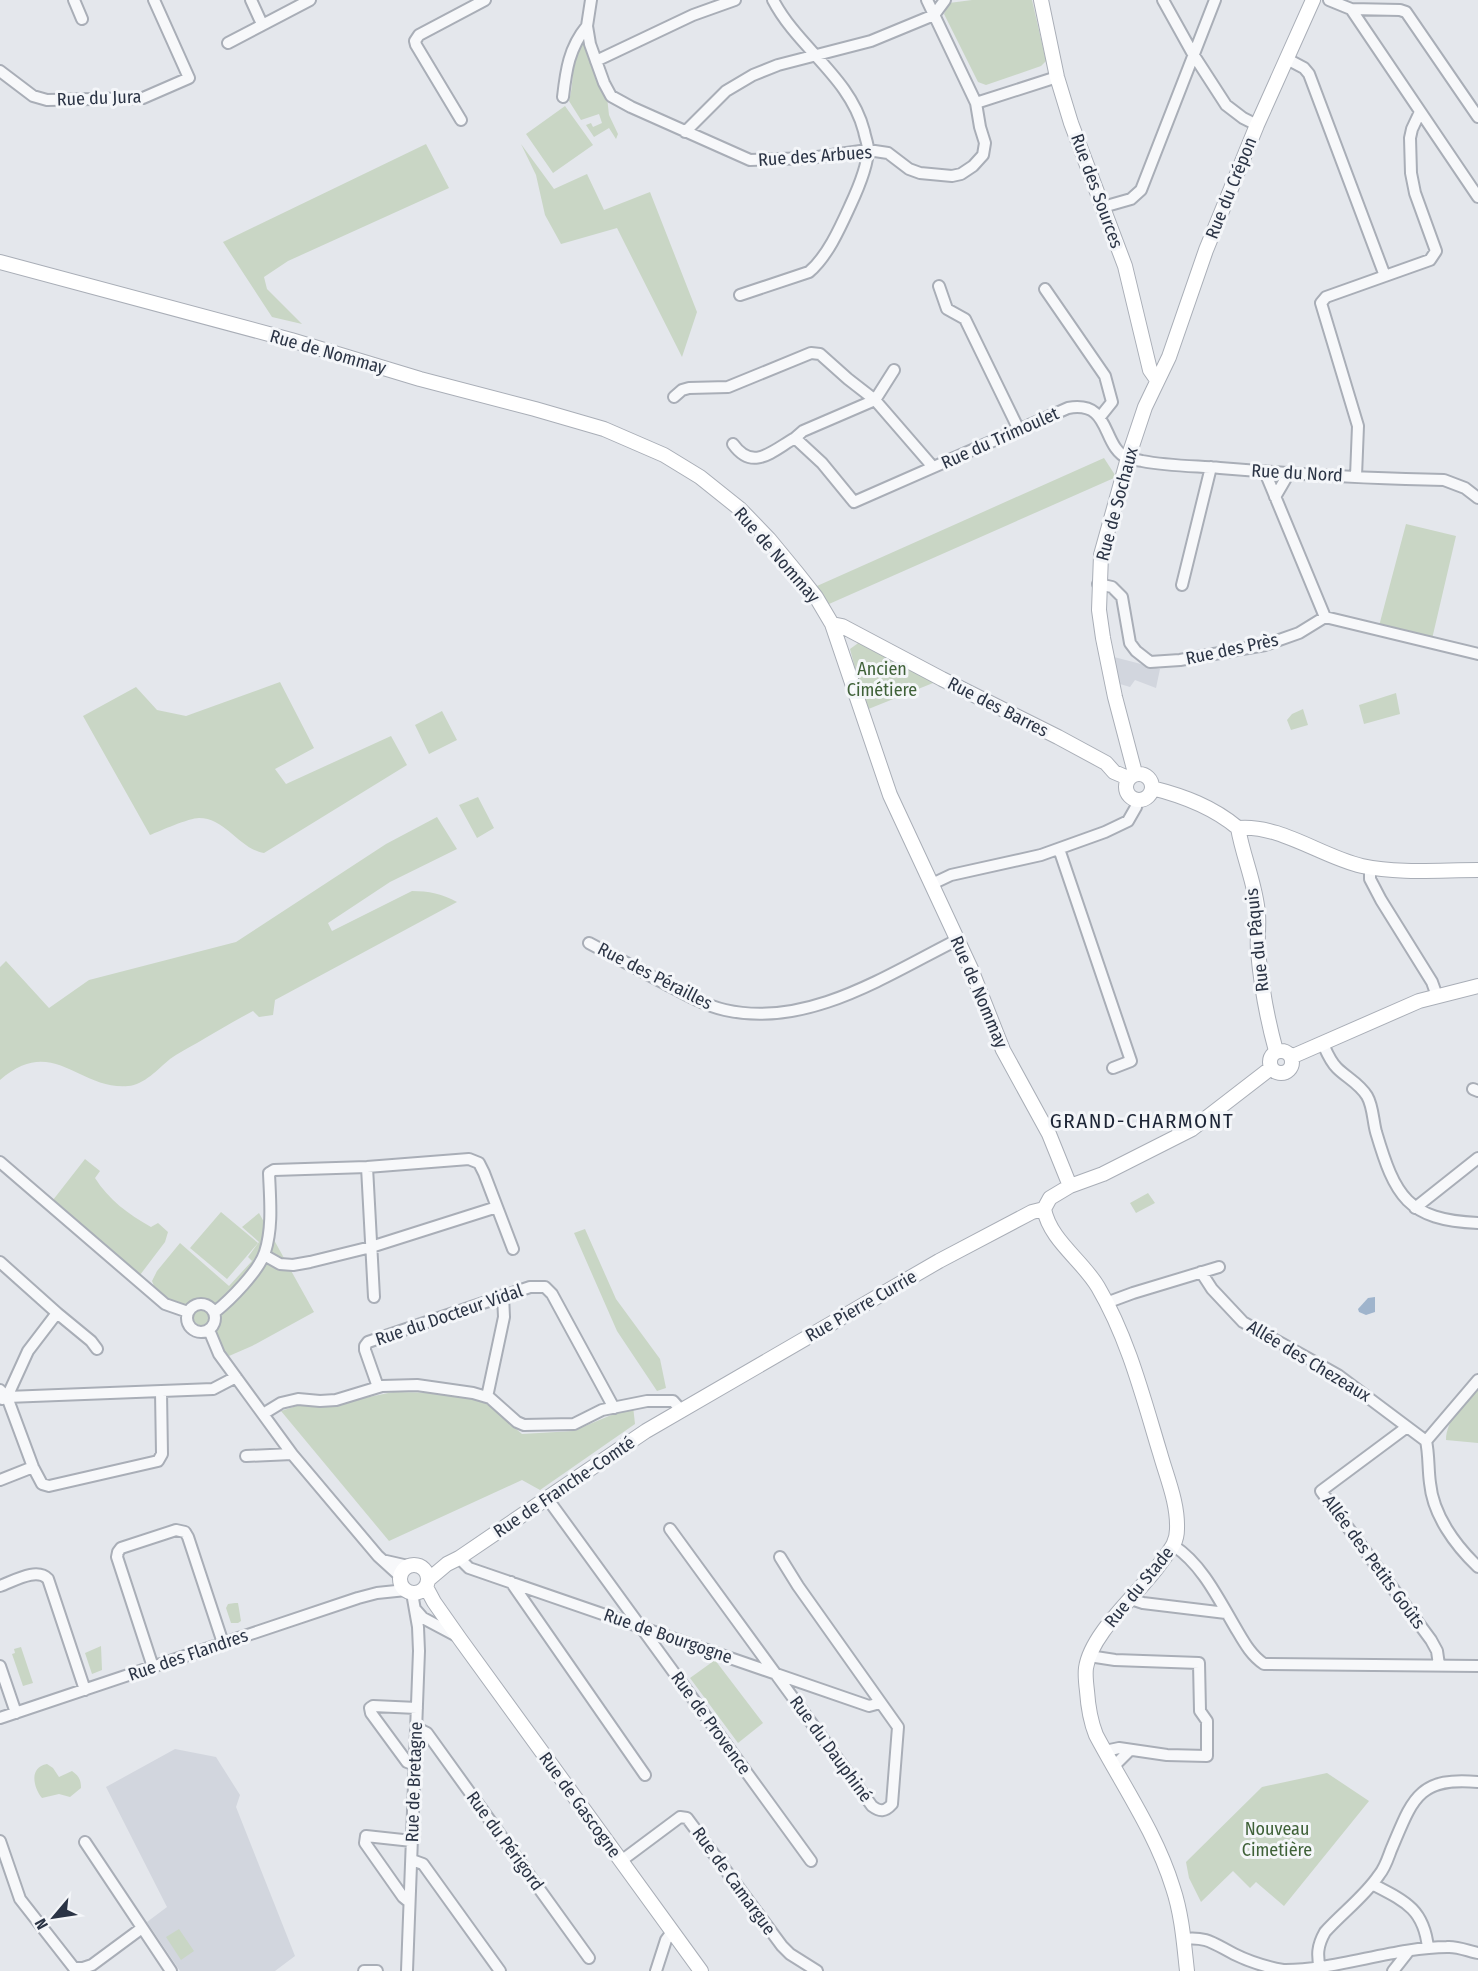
<svg xmlns="http://www.w3.org/2000/svg" width="1478" height="1971" viewBox="0 0 1478 1971" font-family="'Fira Sans Condensed',sans-serif">
  <rect width="100%" height="100%" fill="#e4e7ec"/>
  <path fill="#d2d6de" d="M1114,657l46,12 -4,19 -21,-8 -5,7 -10,-3z
    M175,1749l41,8 24,38 -4,12 59,149 -20,15h-95l-33,-49 20,-15 -61,-120z"/>
  <path fill="#c9d6c5" d="M972,0h60l14,61 -5,5 -55,19 -8,-3 -34,-68 5,-11z
    M581,43l6,1 20,53 2,18 9,19 -2,5 -7,-11 -15,9 -8,-12 5,-2 2,4 9,-4 -3,-9 -18,6 -12,-19c6,-20 1,-39 12,-58z
    M565,106l28,39 -40,28 -27,-39z
    M426,144l23,44 -161,73 -24,16 3,12 35,35 -30,-7 -49,-75z
    M521,144l33,45 33,-15 17,36 46,-18 47,120 -15,45 -65,-129 -56,16 -16,-29 -9,-40z
    M1104,458l11,17 -1,3 -285,126 -12,-18z
    M1406,524l50,12 -24,103 -53,-13z
    M861,641l77,40 -72,29 -16,-61z
    M280,682l34,66 -39,21 11,15 105,-48 16,29 -143,88c-25,-4 -38,-35 -65,-35 -10,0 -39,13 -49,17l-67,-119 53,-29 21,23 29,6z
    M1396,693l4,21 -36,10 -5,-19z
    M1303,709l5,16 -17,5 -4,-10 5,-6z
    M442,711l15,29 -28,14 -14,-29z
    M478,797l16,31 -17,10 -18,-33z
    M437,817l20,32 -67,33 -62,41 4,8 80,-40c16,0 31,3 45,11l-182,98 -2,15 -14,2 -6,-6c-19,10 -37,21 -56,32 -9,5 -19,10 -27,16 -12,10 -26,26 -42,27 -50,4 -75,-52 -128,-6v-113l6,-6 43,47 40,-28 147,-38 150,-98z
    M85,1159l15,12 -5,7c14,22 33,36 56,49l7,-4 10,9 -3,10 -25,33 -87,-75z
    M1148,1193l7,10 -19,10 -6,-10z
    M221,1212l37,31 -31,36 -37,-31z
    M259,1213l55,99 -62,34 -23,10 -13,-15 -62,-55 -2,-5 5,-10 23,-28 49,43 23,-25 -4,-4 11,-15 -17,-15z
    M585,1229l31,70 44,60 6,29 -9,3 -40,-60 -43,-98z
    M1478,1386v57l-32,-3c0,-19 18,-40 32,-54z
    M393,1392l58,1 35,10 36,31 51,-3 60,-25 2,18 -95,66 -18,-10 -133,61 -108,-130 25,-8 44,-2z
    M235,1603h3l3,18 -3,2h-7l-5,-15 2,-4z
    M101,1646l1,24 -10,4 -7,-21z
    M21,1647l12,36 -10,3 -11,-32 3,-1 -1,-4z
    M715,1660l48,63 -25,20 -48,-65z
    M47,1764l6,4 6,9 13,-6c7,5 9,9 9,17l-11,9 -11,-3 -17,4c-9,-11 -13,-31 5,-34z
    M1327,1773l42,28 -85,105 -28,-24 -6,6 -17,-17 -32,31 -12,-24 -3,-16 76,-75z
    M179,1929l15,22 -13,9 -15,-23z"/>
  <path fill="#9fb4cc" d="M1375,1297v15l-9,3 -7,-3 -1,-3 10,-11z"/>
  <g fill="none" stroke-linecap="round" stroke-linejoin="round">
    <defs>
      <path id="street" d="M74,0l8,19
        M251,0l11,24
        M591,0l-4,26 3,18 14,39 7,13 20,11 119,53 60,-2 58,-8 20,3 21,16 11,4 32,3 9,-2 12,-8 10,-11 2,-12 -5,-16 -4,-24 -49,-103
        M1163,0l30,54 33,51 17,13 14,7
        M1329,0l22,9 49,1 6,2 72,105
        M1351,9l127,188
        M934,15l11,-15
        M228,43l82,-43
        M1287,59l17,9 5,6 76,202
        M596,61l97,-46 42,-15
        M0,71l33,25 14,4 96,-2 46,-20 -35,-78
        M563,97c3,-27 6,-49 24,-71
        M976,103l81,-26
        M461,120l-45,-75 -1,-4 4,-6 66,-35
        M685,132l41,-41 27,-16 25,-10 93,-24 63,-26
        M1103,207l28,-8 10,-9 74,-190
        M939,286l8,23 18,10 54,111
        M1045,289l60,87 7,26 -12,15
        M740,295l69,-23c18,-15 31,-44 41,-66 7,-15 18,-40 18,-57 0,-5 -3,-12 -4,-18 -14,-54 -66,-83 -91,-131
        M674,397l8,-7 7,-2 39,-1 83,-34 9,1 28,25 27,21 58,67
        M875,400l-72,31 -8,7 27,25 32,39 214,-94c45,-8 32,39 61,51 3,1 9,1 13,2 26,5 52,5 78,7 74,6 150,11 224,12l21,8 13,10
        M875,400l19,-30
        M733,444c20,28 39,7 62,-6
        M1265,472l60,145
        M1356,476l2,-50 -37,-123 5,-6 104,-37 6,-9 -21,-58 -4,-20 -1,-35 2,-9 8,-17
        M1275,497l14,-24
        M1098,584l14,3 10,10 8,46 6,8 14,11 30,-2 85,-15 34,-12 26,-16 153,37
        M1182,585l29,-118
        M1059,849l72,212 -18,7
        M1370,867v12l11,21 51,82 5,14
        M932,884l19,-9 90,-20 64,-23 23,-11 8,-14 1,-7
        M589,943c24,13 49,26 73,39 19,10 41,23 63,28 82,19 162,-35 232,-70
        M1323,1044c4,9 7,17 14,24 10,10 22,15 30,28 6,10 6,25 9,36 19,64 31,88 102,91
        M1473,1089l5,2
        M0,1162l165,142 23,8
        M367,1167l7,130
        M1415,1208l63,-50
        M264,1255l16,9 13,1 17,-3 61,-15 126,-40
        M0,1262l57,51 -29,38 -21,46
        M1201,1272l11,17 31,33 95,53 88,66
        M1106,1303l27,-10 86,-26
        M187 1318a14 14 0 1 1 28 0a14 14 0 1 1-28 0Z
        M215,1312c15,-12 44,-41 50,-60 8,-25 5,-53 4,-79l5,-3 93,-3 102,-8 10,4 5,10 29,76
        M57,1313l34,28 6,8
        M209,1330l10,24 73,100 86,102 22,20
        M378,1387l-13,-37v-4l3,-4 162,-55h15l7,7 62,114
        M0,1390l7,7 26,70 9,17 7,2 109,-25 4,-7 -1,-62
        M487,1397l17,-80 -1,-22
        M2,1399l5,-2 206,-8 23,-12
        M263,1414l18,-11 17,-4 22,2 16,-1 46,-14 35,-1 56,8 17,5 27,24 7,3 50,-1 28,-14 45,-9h26l8,9
        M1407,1427l-86,64 110,149 6,11 2,14
        M1426,1441c3,13 2,28 4,42 3,32 25,62 48,84
        M1426,1441l52,-61
        M246,1456l46,-2
        M0,1480l33,-13
        M547,1498l264,363
        M670,1529l202,277c8,6 13,6 20,-2l6,-77 -100,-141 -18,-29
        M1174,1546c29,19 46,56 64,86 7,12 14,24 26,32l214,2
        M459,1558l10,10 400,138 11,-3
        M386,1561l22,5
        M511,1582l134,193
        M0,1586c14,-5 37,-19 48,-7l37,111
        M1131,1599l12,4 83,10
        M416,1610l7,8 32,17
        M1089,1656l26,4 84,3 1,48 7,10v35l-40,-1 -48,-7 -14,3
        M0,1666l16,47
        M153,1667l-36,-110 1,-5 3,-4 55,-18 9,2 3,5 35,106
        M0,1718l358,-120 19,-5 29,-3
        M417,1728l10,5 162,225
        M415,1765l-8,-3 -36,-49 -1,-5 3,-2 44,2
        M1114,1766l16,-16
        M0,1841l20,58 54,69h9l9,-3 50,-37
        M85,1842l86,129
        M412,1860l11,4 77,107
        M621,1861l59,-44 7,1 95,128 8,8 27,17
        M1372,1884c33,17 52,25 56,64
        M409,1902l-6,-5 -38,-54 1,-7 46,5
        M1183,1939c24,-3 31,5 51,15 14,7 33,13 49,16 49,1 113,-23 164,-23 10,-1 21,4 31,6
        M1320,1970c-3,-15 -3,-24 5,-38 17,-19 40,-36 54,-57 6,-7 9,-17 12,-25 21,-49 26,-74 87,-68
        M364,1971h13
        M407,1971l12,-320 -1,-24 -6,-34
        M656,1971l10,-31 6,-8
        M1393,1971l15,-19"/>
      <path id="secondary" d="M1041,0l16,77 14,46 54,143 25,104 7,10
        M0,262l291,78 129,39 115,30 69,20 60,26 36,22 40,32 29,30 28,34 19,24 16,27 58,171 81,174 32,81 46,84 21,52
        M832,624l10,2 100,53 116,58 48,26 8,9 14,6
        M1135,773l-20,-76 -12,-59 -4,-28 2,-55 27,-97 17,-51 24,-50 37,-107 51,-125 56,-125
        M1126 787a13 13 0 1 1 26 0a13 13 0 1 1-26 0Z
        M1152,788c32,8 61,19 86,40
        M1238,828c42,-4 84,29 124,38 37,8 78,4 116,4
        M1238,828c5,29 18,57 20,86 1,12 -1,25 0,37 3,34 9,67 18,100
        M1270 1062a11 11 0 1 1 22 0a11 11 0 1 1-22 0Z
        M1291,1057l128,-56 59,-15
        M1044,1209c6,31 38,51 54,78 30,51 45,110 62,166 7,25 18,50 17,76 0,14 -7,21 -15,32 -21,31 -71,71 -76,107 -1,7 0,15 1,23 1,15 3,29 9,44 27,51 60,98 77,153 9,27 11,56 14,83
        M1044,1209l6,-11 20,-12 33,-12 89,-45 79,-61
        M400 1579a14 14 0 1 1 28 0a14 14 0 1 1-28 0Z
        M428,1580l19,-16 12,-6 187,-127 293,-170 93,-49 12,-3
        M426,1587l8,15 26,37 241,332"/>
    </defs>
    <use href="#street" stroke="#a9aeb7" stroke-width="14"/>
    <use href="#secondary" stroke="#a9aeb7" stroke-width="16"/>
    <use href="#street" stroke="#f7f8fa" stroke-width="10"/>
    <use href="#secondary" stroke="#fff" stroke-width="14"/>
  </g>
  <g text-anchor="middle" dominant-baseline="central" stroke-width="6" stroke-linejoin="round" paint-order="stroke">
    <g font-size="18" fill="#2b3445" stroke="#f4f6f9">
      <text transform="translate(99 98) rotate(-2)">Rue du Jura</text>
      <text transform="translate(815 156) rotate(-4)">Rue des Arbues</text>
      <text transform="translate(1231 188) rotate(-68)">Rue du Crépon</text>
      <text transform="translate(1097 191) rotate(70)">Rue des Sources</text>
      <text transform="translate(328 352) rotate(16)">Rue de Nommay</text>
      <text transform="translate(1000 438) rotate(-24)">Rue du Trimoulet</text>
      <text transform="translate(1297 473) rotate(3)">Rue du Nord</text>
      <text transform="translate(1117 504) rotate(-75)">Rue de Sochaux</text>
      <text transform="translate(777 555) rotate(49)">Rue de Nommay</text>
      <text transform="translate(1232 649) rotate(-12)">Rue des Près</text>
      <text transform="translate(998 707) rotate(27)">Rue des Barres</text>
      <text transform="translate(1257 940) rotate(-96)">Rue du Pâquis</text>
      <text transform="translate(655 976) rotate(27)">Rue des Pérailles</text>
      <text transform="translate(979 992) rotate(67)">Rue de Nommay</text>
      <text transform="translate(861 1306) rotate(-30)">Rue Pierre Currie</text>
      <text transform="translate(449 1315) rotate(-19)">Rue du Docteur Vidal</text>
      <text transform="translate(1309 1361) rotate(31)">Allée des Chezeaux</text>
      <text transform="translate(564 1487) rotate(-34)">Rue de Franche-Comté</text>
      <text transform="translate(1374 1562) rotate(54)">Allée des Petits Goûts</text>
      <text transform="translate(1139 1587) rotate(-51)">Rue du Stade</text>
      <text transform="translate(668 1636) rotate(19)">Rue de Bourgogne</text>
      <text transform="translate(188 1655) rotate(-19)">Rue des Flandres</text>
      <text transform="translate(711 1723) rotate(54)">Rue de Provence</text>
      <text transform="translate(831 1749) rotate(54)">Rue du Dauphiné</text>
      <text transform="translate(414 1782) rotate(-88)">Rue de Bretagne</text>
      <text transform="translate(580 1805) rotate(54)">Rue de Gascogne</text>
      <text transform="translate(505 1841) rotate(54)">Rue du Périgord</text>
      <text transform="translate(734 1881) rotate(54)">Rue de Camargue</text>
    </g>
    <g font-size="18" fill="#3f6138" stroke="#f4f6f9">
      <text x="882" y="669">Ancien<tspan x="882" dy="21">Cimétiere</tspan></text>
      <text x="1277" y="1829">Nouveau<tspan x="1277" dy="21">Cimetière</tspan></text>
    </g>
    <g font-size="21" letter-spacing="1.5" fill="#1d2536" stroke="#f4f6f9">
      <text x="1142" y="1121">GRAND-CHARMONT</text>
    </g>
  </g>
  <g transform="translate(54 1917) rotate(241)" stroke="#f4f6f9" stroke-width="4.5" paint-order="stroke">
  <path d="M0-4.5L10 22L0 15L-10 22Z" fill="#2b3445"/>
  <text y="-9" font-size="16" font-weight="bold" text-anchor="middle" fill="#2b3445">N</text>
  </g>
</svg>
